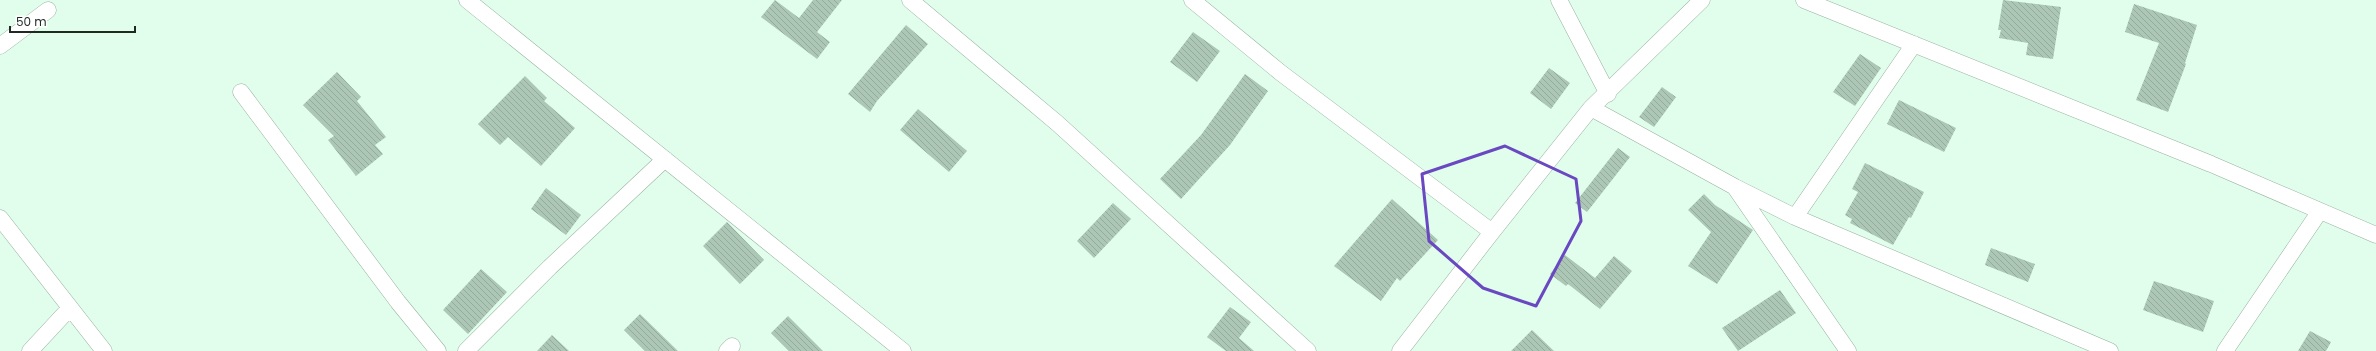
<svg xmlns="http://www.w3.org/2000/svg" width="2376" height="351" viewBox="0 0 2376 351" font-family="Poppins,sans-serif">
  <defs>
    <pattern id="building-back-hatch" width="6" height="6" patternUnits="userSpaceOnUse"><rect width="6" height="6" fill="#acc7b6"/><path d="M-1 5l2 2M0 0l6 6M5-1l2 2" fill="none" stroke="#94ab9c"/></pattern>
  </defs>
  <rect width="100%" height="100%" fill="#e1fdec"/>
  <path fill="url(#building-back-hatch)" d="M775,0l24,18 14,-18h29l-25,32 13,10 -13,17 -56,-42z
    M2003,0l58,7 -8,52 -27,-4 2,-12 -29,-5 2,-8h-3z
    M2134,4l63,21 -12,38 1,1 -18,48 -32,-12 23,-57 -34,-11z
    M906,25l22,19 -51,57 -7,11 -22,-18z
    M1193,32l27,19 -23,31 -27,-20z
    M1860,54l21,14 -26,38 -22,-14z
    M1549,68l21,15 -19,26 -21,-16z
    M337,72l24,25 -4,4 29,36 -11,8 8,9 -27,22 -28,-36 6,-4 -31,-31z
    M1245,74l23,17 -38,54 -49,54 -21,-20 41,-44z
    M525,76l22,22 -3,3 31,27 -34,38 -33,-29 -8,8 -22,-21z
    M1662,87l14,10 -22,30 -15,-10z
    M1899,100l57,28 -12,24 -57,-28z
    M918,109l49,42 -18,21 -49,-42z
    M1618,148l12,9 -43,55 -12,-9z
    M1865,163l59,29 -13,26 -2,-1 -16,28 -43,-22 2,-4 -7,-4 13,-23 -6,-3z
    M546,188l35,27 -15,20 -35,-26z
    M1704,194l11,11 38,25 -36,54 -29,-18 23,-34 -23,-22z
    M1392,199l46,41 -38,41 -3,-3 -16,23 -47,-35z
    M1113,203l18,16 -37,39 -17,-17z
    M727,222l37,38 -24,24 -37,-38z
    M1991,248l44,16 -7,18 -43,-17z
    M1565,255l30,23 19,-22 18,15 -32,38 -32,-25 -2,2 -16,-12z
    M481,269l26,23 -39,42 -25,-24z
    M2154,281l60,20 -11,31 -60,-22z
    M1780,290l16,23 -58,38 -16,-23z
    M1230,307l21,15 -12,16 15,13h-28l-19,-14z
    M640,314l38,37h-33l-21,-21z
    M788,316l35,35h-34l-18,-18z
    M1532,330l22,21h-43z
    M2310,331l21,11 -5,9h-28z
    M552,335l17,16h-32z"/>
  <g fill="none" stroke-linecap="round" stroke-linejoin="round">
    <defs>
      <path id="minor" d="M467,0l436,351
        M910,0l147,123 251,228
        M1192,0l89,73 211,159
        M1559,0l49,94
        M1804,0l407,164 165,71
        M0,46l48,-36
        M241,92l157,210 40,49
        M1591,108l144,79 60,30 315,134
        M1736,189l112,162
        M1795,217l119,-173
        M0,218l104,133
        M30,351l39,-42
        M466,351l84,-84 115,-108
        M727,351l5,-5
        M1400,351l92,-119 99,-124 111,-108
        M2225,351l95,-140"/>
    </defs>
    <use href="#minor" stroke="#98b2a2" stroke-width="17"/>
    <use href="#minor" stroke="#fff" stroke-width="16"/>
  </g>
  <path fill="none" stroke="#6948c1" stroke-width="3" stroke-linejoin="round" d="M1505,146l71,33 5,42 -45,85 -53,-18 -54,-47 -7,-67z"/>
  <path d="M10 26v6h125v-6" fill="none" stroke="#1e2922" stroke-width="2"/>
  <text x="16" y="26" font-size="12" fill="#1e2922" stroke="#ffffff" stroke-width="3" paint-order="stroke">50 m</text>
</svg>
